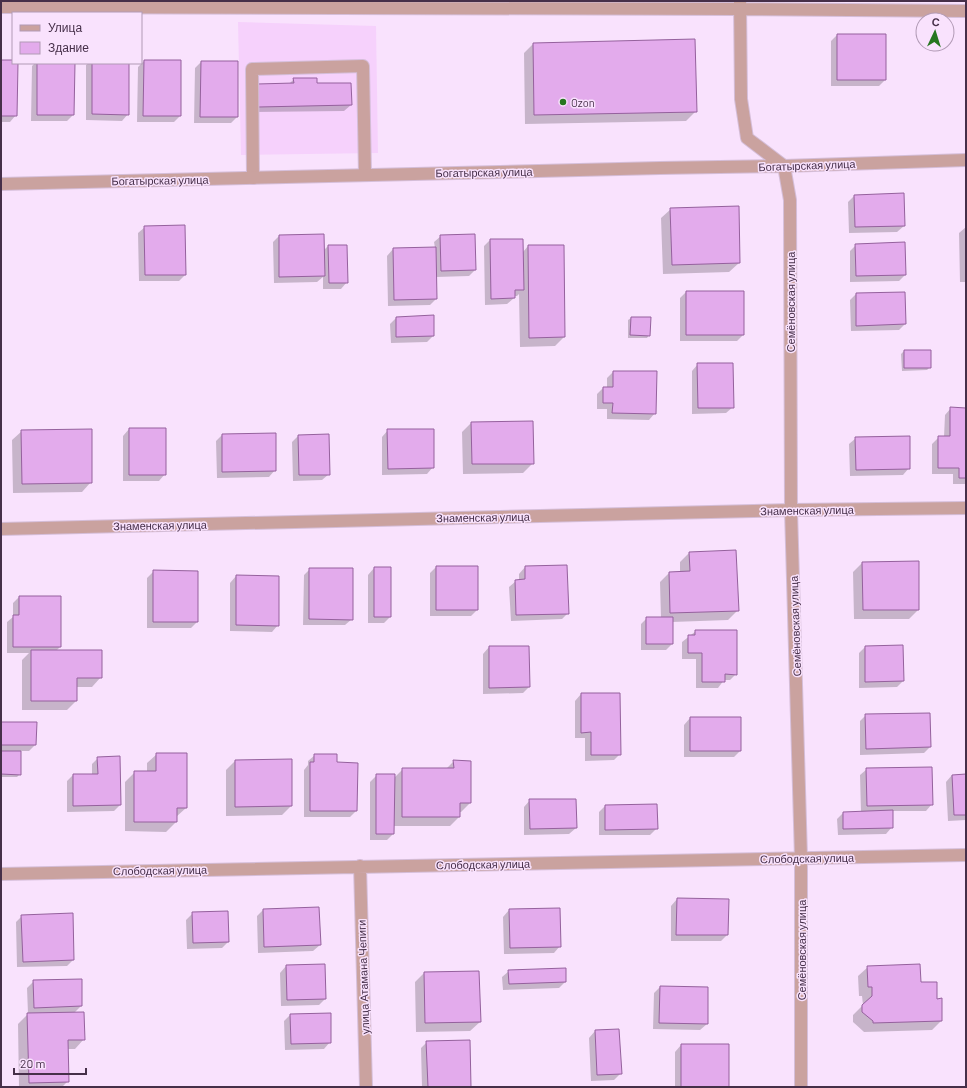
<svg xmlns="http://www.w3.org/2000/svg" width="967" height="1088" viewBox="0 0 967 1088" font-family="Barlow,sans-serif">
  <rect width="100%" height="100%" fill="#f9e2fd"/>
  <path fill="#f6d1fc" d="M238,22l138,4 2,127 -137,2z"/>
  <path fill="#0003" d="M837,35l48,45 -6,6h-48v-45z
    M533,44l163,67 -10,10 -161,3 -1,-71z
    M1,61h12v2h4l-1,52 -6,7h-9z
    M144,61h36v55l-6,6h-37l1,-55z
    M201,62l36,55 -6,6h-37l1,-55z
    M35,63h39l-1,52 -6,6h-36l1,-55z
    M89,63h39v51l-6,7 -36,-1v-55z
    M294,79l22,5 35,21 -7,6 -92,1v-21l36,-6z
    M854,196l50,30 -7,6 -48,1 -1,-31z
    M671,209l68,54 -10,9 -66,2 -2,-56z
    M145,227l40,48 -6,6h-40l-1,-48z
    M966,227v55h-6l-1,-49z
    M474,235l1,35 -6,6 -33,1v22l-6,6 -42,1 -1,-50 6,-7 42,-1 -1,-6 7,-6z
    M279,236l44,15 5,-5 19,36 -6,7h-18v-12l-6,5 -43,1 -1,-41z
    M490,240l33,12 5,-6 36,91 -9,9 -35,1 -1,-53 -2,2h-3v2l-7,6 -22,1 -1,-59z
    M856,245l49,30 -6,6 -49,1v-31z
    M686,292l57,43 -6,6h-57v-43z
    M856,294l49,30 -6,6 -48,1 -1,-31z
    M396,318l37,18 -6,6 -36,1 -1,-19z
    M631,318l18,17 -2,3h-19v-18z
    M904,351l26,16 -3,3 -25,1 -1,-17z
    M698,364l35,43 -7,6 -34,1v-43z
    M613,372l42,41 -6,7 -42,-1v-10h-10v-15l6,-6h4v-10z
    M951,408l15,1v75h-13v-10h-21v-30l7,-7h5l1,-22z
    M471,423l62,40 -10,10 -60,1 -1,-42z
    M129,429l36,45 -6,7h-36v-45z
    M388,430l45,37 -6,7 -45,1v-38z
    M22,431l69,51 -9,10 -69,1 -1,-53z
    M222,435l53,35 -6,7 -52,1 -1,-37z
    M298,436l31,38 -7,6 -29,1 -1,-39z
    M856,438l53,30 -6,7 -53,1 -1,-32z
    M689,553l49,57 -10,10 -56,2v22l-6,6h-25v-26l6,-6h14l-1,-36 9,-9 11,-1v-10z
    M862,563l56,47 -9,9h-55l-1,-47z
    M436,567l41,43 -6,6h-41v-43z
    M525,567l43,46 -6,6 -51,2 -2,-34 7,-6h3v-7z
    M374,568l16,49 -6,6h-16v-48z
    M310,569l42,50 -7,6h-42l1,-50z
    M154,571l43,51 -6,6h-44v-50z
    M236,576l42,49 -6,7 -42,-1v-48z
    M19,597l41,50 -4,4 45,26 -9,10h-16v14l-9,9h-45v-50l7,-7h-22v-31l6,-5v-14z
    M696,631l40,43 -6,6h-6l-6,8h-22v-29h-14v-17z
    M489,647l40,40 -6,6 -40,1v-40z
    M865,647l38,34 -6,6 -38,1v-35z
    M581,694l39,60 -6,6 -29,1v-23h-10v-37z
    M866,715l64,32 -6,6 -64,2v-34z
    M690,718l50,33 -6,6h-50v-32z
    M1,723l34,22 -6,6h-9v23l-3,3h-16z
    M157,754l29,54 -10,9v5l-10,10 -41,-1v-49l10,-10h12v-9z
    M315,755l41,56 -6,6h-46v-47l4,-5v-4z
    M98,758l22,47 -6,6 -47,1v-31l6,-6h19v-11z
    M235,761l56,45 -9,9 -56,1v-46z
    M454,761l16,42 -9,9h-2v5l-9,9h-57v8l-6,6h-17v-58l7,-7 17,3 9,-9h43z
    M867,769l65,35 -6,7h-34v16l-6,7 -48,1 -1,-16 6,-6 18,-1 -1,-37z
    M952,775h14v45l-18,1 -2,-39z
    M530,800l46,28 -7,6 -45,1v-28z
    M656,805l1,23 -7,7h-51v-23l6,-6z
    M677,899l50,36 -6,6h-50v-35z
    M318,908l2,37 -7,6 -55,2 -1,-37 6,-6z
    M509,910l51,36 -6,7 -50,1 -1,-37z
    M193,913l35,29 -6,6 -35,1 -1,-29z
    M22,916l51,44 -6,6 -50,1 -1,-45z
    M286,966l39,33 -6,6 -38,1 -1,-33z
    M868,967l52,16 16,17 5,21 -9,9 -68,2 -1,-1 -10,-9v-7l10,-10 -1,-9h-3l-1,-20z
    M509,971l56,11 -6,6 -56,2 -1,-13z
    M424,973l56,49 -10,9 -54,1 -1,-50z
    M34,981l47,25 -7,7 10,26 -9,10h-8l1,32 -6,6h-43l-1,-63 10,-10 -1,-26z
    M660,987l47,1v36l-7,6 -47,-1 1,-36z
    M290,1015l40,27 -6,7 -39,1 -1,-29z
    M595,1031l25,43 -6,6 -23,1 -2,-43z
    M427,1042l43,45h-48l-1,-39z
    M681,1045l47,42h-53v-35z"/>
  <path fill="#e3abec" stroke="#95619d" d="M837,34h49v46h-49z
    M695,39l2,73 -163,3 -1,-72z
    M1,60h12v3h5l-1,53h-16z
    M144,60h37v56h-38z
    M201,61h37v56h-38z
    M37,63h38l-1,52h-37z
    M92,63h37v52l-37,-1z
    M293,78h24v5h34l1,22 -94,2 -1,-23 37,-1z
    M904,193l1,33 -50,1 -1,-32z
    M739,206l1,57 -68,2 -2,-57z
    M185,225l1,50h-41l-1,-49z
    M324,234l1,42 -46,1v-42z
    M475,234l1,36 -35,1 -1,-36z
    M490,239h33l1,51h-9v8l-24,1z
    M905,242l1,33 -50,1 -1,-32z
    M328,245h19l1,38h-19z
    M528,245h36l1,92 -36,1z
    M436,247l1,52 -43,1 -1,-52z
    M686,291h58v44h-58z
    M905,292l1,32 -50,2v-33z
    M434,315v21l-38,1v-20z
    M631,317h20l-1,19 -20,-1z
    M904,350h27v18h-27z
    M697,363h36l1,45h-36z
    M613,371h44l-1,43 -44,-1 1,-10h-10v-16h10z
    M950,407l16,1v70h-7v-10h-21v-32h12z
    M533,421l1,43h-62l-1,-42z
    M129,428h37v47h-37z
    M92,429v54l-70,1 -1,-54z
    M387,429h47v39l-46,1z
    M276,433v38l-54,1v-38z
    M329,434l1,41h-31l-1,-40z
    M910,436v33l-54,1 -1,-33z
    M736,550l3,61 -69,2 -1,-41 21,-1 -1,-19z
    M919,561v49h-56l-1,-48z
    M567,565l2,49 -53,1 -1,-35 10,-1v-13z
    M436,566h42v44h-42z
    M374,567h17v50h-17z
    M309,568h44v52l-44,-1z
    M153,570l45,1v51h-45z
    M236,575l43,1v50l-43,-1z
    M19,596h42v51h-48v-32h6z
    M646,617h27v27h-27z
    M695,630h42v45l-12,-1v8h-23v-29h-14v-18h7z
    M903,645l1,36 -39,1v-36z
    M489,646h40l1,41 -41,1z
    M31,650h71v28h-25v23h-46z
    M581,693h39l1,62h-30v-23l-10,1z
    M930,713l1,34 -65,2 -1,-35z
    M690,717h51v34h-51z
    M1,722h36l-1,23h-35z
    M1,751h20v24l-20,-1z
    M156,753h31v55h-10v14h-43v-51h22z
    M314,754h23v8l21,1 -1,48h-47v-49h4z
    M120,756l1,49 -48,1v-32h25l-1,-17z
    M292,759v47l-57,1v-47z
    M453,760l18,1v42h-11v14h-58v-49h52z
    M932,767l1,38 -66,1 -1,-38z
    M376,774h19l-1,60h-18z
    M966,774v41h-12l-2,-40z
    M529,799h47l1,29 -47,1z
    M657,804l1,25 -53,1v-25z
    M893,810v18l-50,1v-17z
    M677,898l52,1 -1,36h-52z
    M319,907l2,38 -57,2 -1,-38z
    M560,908l1,39 -51,1 -1,-39z
    M228,911l1,31 -36,1 -1,-31z
    M73,913l1,47 -51,2 -2,-47z
    M325,964l1,35 -39,1 -1,-35z
    M920,964l1,18h16v17l5,-1v23l-69,2v-2l-11,-9v-7l10,-9v-9h-4l-1,-21z
    M566,968v14l-57,2 -1,-14z
    M479,971l2,51 -56,1 -1,-51z
    M82,979v27l-48,2 -1,-28z
    M660,986l48,1v37l-49,-1z
    M84,1012l1,28h-17l1,42 -40,1 -2,-70z
    M331,1013v30l-40,1 -1,-30z
    M619,1029l3,45 -25,1 -2,-45z
    M470,1040l1,47h-43l-2,-46z
    M681,1044h48v43h-48z"/>
  <g fill="none" stroke-linecap="round" stroke-linejoin="round">
    <defs>
      <path id="lane" d="M253,178l-1,-109 111,-3 2,109"/>
      <path id="street" d="M740,2l1,97 6,39 37,28
        M1,7l739,2 226,2
        M784,166l6,34 1,310 10,348v229
        M1,184l659,-16 124,-2 182,-6
        M1,529l790,-19 175,-2
        M360,866l6,221
        M1,874l965,-19"/>
    </defs>
    <use href="#lane" stroke="#d5bed9" stroke-width="14"/>
    <use href="#street" stroke="#d5bed9" stroke-width="14"/>
    <use href="#lane" stroke="#caa29f" stroke-width="12"/>
    <use href="#street" stroke="#caa29f" stroke-width="12"/>
  </g>
  <circle fill="#267620" stroke="#f9e2fd" stroke-width="1.5" cx="563" cy="102" r="4"/>
  <g text-anchor="middle" dominant-baseline="central" stroke-width="3" stroke-linejoin="round" paint-order="stroke">
    <g font-size="11" fill="#462f49" stroke="#f9e2fd" text-anchor="start">
      <text x="571" y="102">Ozon</text>
    </g>
    <g font-size="11" fill="#462f49" stroke="#f9e2fd">
      <text transform="translate(807 165) rotate(-2)">Богатырская улица</text>
      <text transform="translate(484 172) rotate(-1)">Богатырская улица</text>
      <text transform="translate(160 180) rotate(-1)">Богатырская улица</text>
      <text transform="translate(790 302) rotate(-90)">Семёновская улица</text>
      <text transform="translate(807 510) rotate(-1)">Знаменская улица</text>
      <text transform="translate(483 517) rotate(-1)">Знаменская улица</text>
      <text transform="translate(160 525) rotate(-1)">Знаменская улица</text>
      <text transform="translate(795 626) rotate(-92)">Семёновская улица</text>
      <text transform="translate(807 858) rotate(-1)">Слободская улица</text>
      <text transform="translate(483 864) rotate(-1)">Слободская улица</text>
      <text transform="translate(160 870) rotate(-1)">Слободская улица</text>
      <text transform="translate(801 950) rotate(-90)">Семёновская улица</text>
      <text transform="translate(363 977) rotate(-92)">улица Атамана Чепиги</text>
    </g>
  </g>
  <rect width="967" height="1088" fill="none" stroke="#462f49" stroke-width="4"/>
  <rect x="12" y="12" width="130" height="52" fill="#f9e2fd" stroke="#b19ab5"/>
  <rect x="20" y="25" width="20" height="6" fill="#caa29f" stroke="#b19ab5"/>
  <text x="48" y="32" font-size="12" fill="#462f49">Улица</text>
  <rect x="20" y="42" width="20" height="12" fill="#e3abec" stroke="#b19ab5"/>
  <text x="48" y="52" font-size="12" fill="#462f49">Здание</text>
  <g transform="translate(935 32) rotate(4)"><circle r="19" fill="#f9e2fd" stroke="#b19ab5"/>
  <path d="M0-3L7 15L0 10L-7 15Z" fill="#267620"/>
  <text y="-6" font-size="11" font-weight="bold" text-anchor="middle" fill="#462f49">С</text>
  </g>
  <path d="M14 1068v6h72v-6" fill="none" stroke="#462f49" stroke-width="2"/>
  <text x="20" y="1068" font-size="12" fill="#462f49" stroke="#f9e2fd" stroke-width="3" paint-order="stroke">20 m</text>
</svg>
